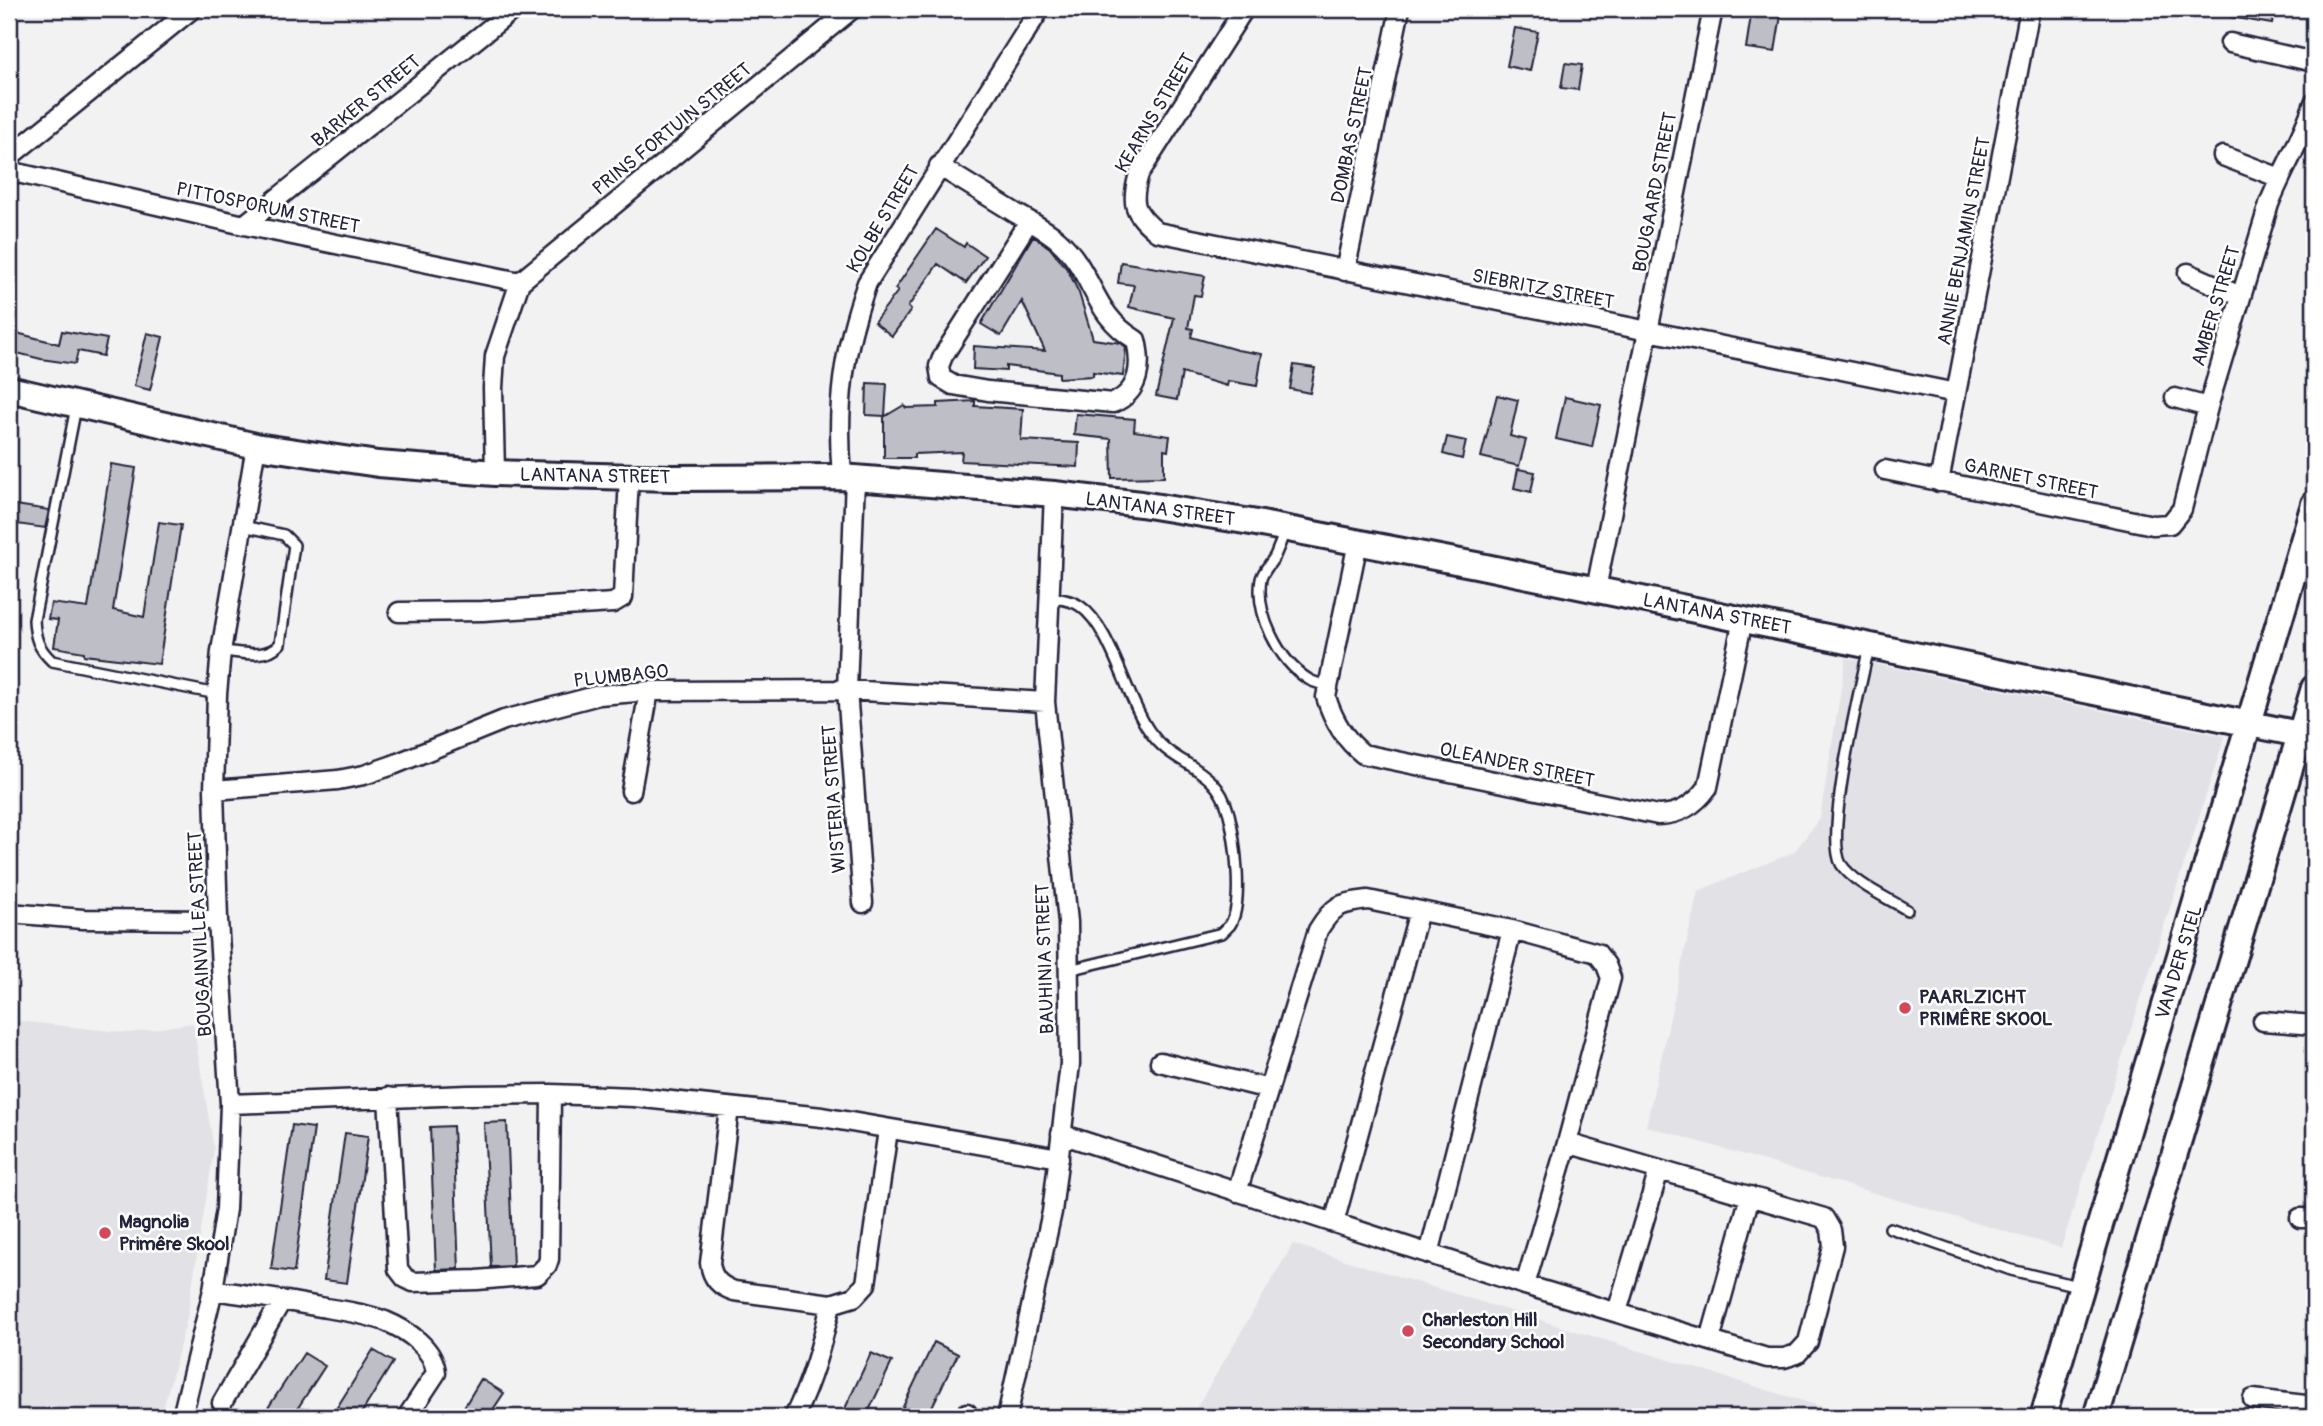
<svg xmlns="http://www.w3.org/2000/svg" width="2323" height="1426" viewBox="0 0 2323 1426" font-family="Pangolin,sans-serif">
  <rect width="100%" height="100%" fill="#f2f2f3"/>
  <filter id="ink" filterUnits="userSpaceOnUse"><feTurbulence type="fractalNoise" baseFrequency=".0143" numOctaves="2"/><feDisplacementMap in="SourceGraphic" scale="14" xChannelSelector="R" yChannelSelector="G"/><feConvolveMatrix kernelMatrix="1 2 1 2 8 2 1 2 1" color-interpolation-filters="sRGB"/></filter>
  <g filter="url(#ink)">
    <path fill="#e2e2e6" d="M1846,658l379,78 -164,512 -415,-122 52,-235 96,-39 26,-34z
      M9,1020l120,13 64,-10 21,126 -27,169 -26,99h-152z
      M1293,1244l562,173h-664z"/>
    <path fill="#bebec6" stroke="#22223b" stroke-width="2" d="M1752,9h30l-7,43 -29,-4z
      M2231,9h44l-3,15 -42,-7z
      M1515,28l23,4 -8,39 -23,-5z
      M1565,63l17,2 -4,25 -17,-2z
      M936,229l28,18 2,-4 19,13 -19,27 -28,-19 -30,43 3,3 -19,26 -18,-14 24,-31 -3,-2z
      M1033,236l17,12 18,22 11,23 14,46 28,4 5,4 -3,29 -30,-4v4l-34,2v-5l-53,-7v5l-33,-2 1,-23 71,5 -23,-50 -21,35 -20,-12z
      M1121,262l84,14 -4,20 -7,-1 -6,33 5,1 -2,8 46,13 25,4 -5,32 -29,-5 -1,5 -45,-13 -5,27 -21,-4 18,-78 -45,-11 5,-22 -16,-2z
      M9,331l50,13 3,-13 45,8 -4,17 -25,-5 -3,13 -34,-5 -32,-8z
      M147,333l16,4 -13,53 -16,-4z
      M1294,365l21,3 -5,25 -20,-4z
      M867,383l20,1 -2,32 -19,-1z
      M1497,395l21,5 -8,36 16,4 -7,26 -38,-9z
      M1565,397l36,8 -9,42 -36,-8z
      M975,401v5l48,3 -2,31 58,3 -1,24 -117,-6 1,-9 -48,2v4h-30v-41l20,-12 2,3 32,-1v-4z
      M1076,414l59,5 -1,12 36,5 -2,15 -4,-1v27l-52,1 -1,-39 -37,-4z
      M1447,437l19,4 -4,18 -19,-5z
      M111,464l25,4 -23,142 31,7 15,-95 22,3 -22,139 -75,-9v-3l-30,-5 4,-27 -10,-1 3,-16 37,5z
      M1518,469l17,3 -4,20 -17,-4z
      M9,504l40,6 -4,18 -36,-5z
      M507,1122l6,144 -22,1 -7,-144z
      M292,1125l22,3 -20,144 -23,-3z
      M453,1126l6,143 -23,1 -6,-143z
      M345,1133l23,3 -21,147 -23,-3z
      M934,1342l24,12 -31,63h-29z
      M373,1350l20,12 -34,55h-28z
      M304,1353l21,13 -33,51h-30z
      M871,1353l21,9 -26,55h-25z
      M481,1379l23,14 -16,24h-30z"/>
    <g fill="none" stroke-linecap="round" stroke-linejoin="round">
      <defs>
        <path id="lane" d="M76,407l-42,213c1,18 4,28 18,41l165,33
          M1285,530c-3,9 -6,17 -10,26 -4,7 -12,15 -14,23 -6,35 18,82 47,100 6,4 14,5 21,7
          M1050,597c10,2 22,3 30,9 32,22 46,93 70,126 18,26 41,29 62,50 8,8 14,21 17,32 6,25 15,90 1,111 -1,1 -7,7 -8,8l-153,37
          M1869,646c-8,41 -45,187 -28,218 12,19 47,34 66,46
          M221,651c19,1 44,9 59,-7l14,-99 -10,-10 -41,-9
          M1890,1228l121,42 67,16"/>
        <path id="street" d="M1244,9l-105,165c-9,30 -5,39 18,58l799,161
          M2230,43l84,19
          M2223,156l57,22
          M9,157l183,-148
          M939,166c26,16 52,32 78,48 14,8 30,16 41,26 37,33 33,74 78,100 6,25 4,52 -23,63l-125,-12 -35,-6 -12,-7 -2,-12 4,-10 86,-135
          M9,171l235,54 276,57
          M244,225l270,-216
          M1345,271l55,-262
          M2188,273l52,23
          M520,282l332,-273
          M2175,398l33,9
          M1885,470l268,55 17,-1 12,-15 26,-102 61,-203c14,-35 33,-65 45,-101
          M495,473l-2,-85 2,-32 25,-74
          M842,477c-6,-73 1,-126 25,-194l173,-274
          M855,478l-8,212 16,213
          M1939,482l91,-473
          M1358,542l-32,155c7,23 18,42 37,57l295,61c21,0 38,-11 50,-28l35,-168
          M1596,589l117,-580
          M399,612l84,-1 130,-8 10,-6 6,-120
          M214,790l124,-10 26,-5 29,-10 111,-45 95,-25 50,-4 198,-1 198,12
          M631,791l18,-100
          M9,913l74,6 135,1
          M2263,1021l51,4
          M1160,1062l109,27
          M388,1097l10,172 7,9 8,4 64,-2 60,-5 10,-10 2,-6 2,-165
          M230,1104l238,-9 83,-1 83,3 188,20 237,41
          M729,1108l-19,155c2,16 10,23 24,28l97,13 23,-7 12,-13 22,-154
          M1061,1134l464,151 242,73h17l13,-4 11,-12 25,-96 -2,-16 -7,-12 -257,-75
          M1237,1192l81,-262c15,-24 21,-27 50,-30l144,30 85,23 9,12 5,13 -44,165 -42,142
          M2300,1218h14
          M1334,1223l85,-312
          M1429,1254l83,-324
          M213,1290c38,5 76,11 113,18 20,3 40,6 59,13 22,9 49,27 51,52l-29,44
          M1617,1312l42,-142
          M1710,1340l40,-144
          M2253,1399l61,7
          M222,1403l60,-103
          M182,1417l31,-127 13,-81 4,-105 -12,-184 -4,-130 3,-96 4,-43 35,-205
          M794,1417c18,-37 28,-73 37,-113
          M965,1417l2,-4
          M1007,1417l45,-205 18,-148 -2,-142 -23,-220 9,-208"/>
        <path id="secondary" d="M9,389l247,57 122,18 117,9 176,5 171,-1 212,17 87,10 110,18 225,43 823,169
          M2043,1417l271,-913
          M2096,1417l218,-729"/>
      </defs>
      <use href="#lane" stroke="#22223b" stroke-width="14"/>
      <use href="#street" stroke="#22223b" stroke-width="23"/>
      <use href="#secondary" stroke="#22223b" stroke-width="30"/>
      <use href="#lane" stroke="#fff" stroke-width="9"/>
      <use href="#street" stroke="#fff" stroke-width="18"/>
      <use href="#secondary" stroke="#fff" stroke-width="24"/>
    </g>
  </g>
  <g fill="#d1495b" stroke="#fff" stroke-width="2.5">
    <circle cx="1905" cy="1008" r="7"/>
    <circle cx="105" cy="1233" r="7"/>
    <circle cx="1408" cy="1331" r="7"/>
  </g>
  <g text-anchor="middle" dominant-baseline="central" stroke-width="5" stroke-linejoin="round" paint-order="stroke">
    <g font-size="19" fill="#22223b" stroke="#fff">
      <text transform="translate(366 101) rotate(-39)">BARKER STREET</text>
      <text transform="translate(1155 113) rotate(-59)">KEARNS STREET</text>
      <text transform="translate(672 129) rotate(-39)">PRINS FORTUIN STREET</text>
      <text transform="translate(1352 135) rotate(-78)">DOMBAS STREET</text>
      <text transform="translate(1655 192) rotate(-79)">BOUGAARD STREET</text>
      <text transform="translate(268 208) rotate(12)">PITTOSPORUM STREET</text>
      <text transform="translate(883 219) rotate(-59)">KOLBE STREET</text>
      <text transform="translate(1964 241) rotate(-79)">ANNIE BENJAMIN STREET</text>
      <text transform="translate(1543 289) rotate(11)">SIEBRITZ STREET</text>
      <text transform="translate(2216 306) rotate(-73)">AMBER STREET</text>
      <text transform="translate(595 476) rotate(1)">LANTANA STREET</text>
      <text transform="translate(2031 479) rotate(12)">GARNET STREET</text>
      <text transform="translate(1160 509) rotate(8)">LANTANA STREET</text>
      <text transform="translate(1717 614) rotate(11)">LANTANA STREET</text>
      <text transform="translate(621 676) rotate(-6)">PLUMBAGO</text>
      <text transform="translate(1517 765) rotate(12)">OLEANDER STREET</text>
      <text transform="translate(834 799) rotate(-94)">WISTERIA STREET</text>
      <text transform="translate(200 934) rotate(-93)">BOUGAINVILLEA STREET</text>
      <text transform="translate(1045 959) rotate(-92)">BAUHINIA STREET</text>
      <text transform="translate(2179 962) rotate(-73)">VAN DER STEL</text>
    </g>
    <g font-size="19" font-weight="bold" fill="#22223b" stroke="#fff" text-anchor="start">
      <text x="1919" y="997">PAARLZICHT<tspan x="1919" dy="22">PRIMÊRE SKOOL</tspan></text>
      <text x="119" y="1222">Magnolia<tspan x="119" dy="22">Primêre Skool</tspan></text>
      <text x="1422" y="1320">Charleston Hill<tspan x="1422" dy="22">Secondary School</tspan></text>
    </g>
  </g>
  <rect width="2323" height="1426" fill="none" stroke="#fff" stroke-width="35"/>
  <rect x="18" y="18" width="2288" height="1391" fill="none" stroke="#22223b" stroke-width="2.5" filter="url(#ink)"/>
</svg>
